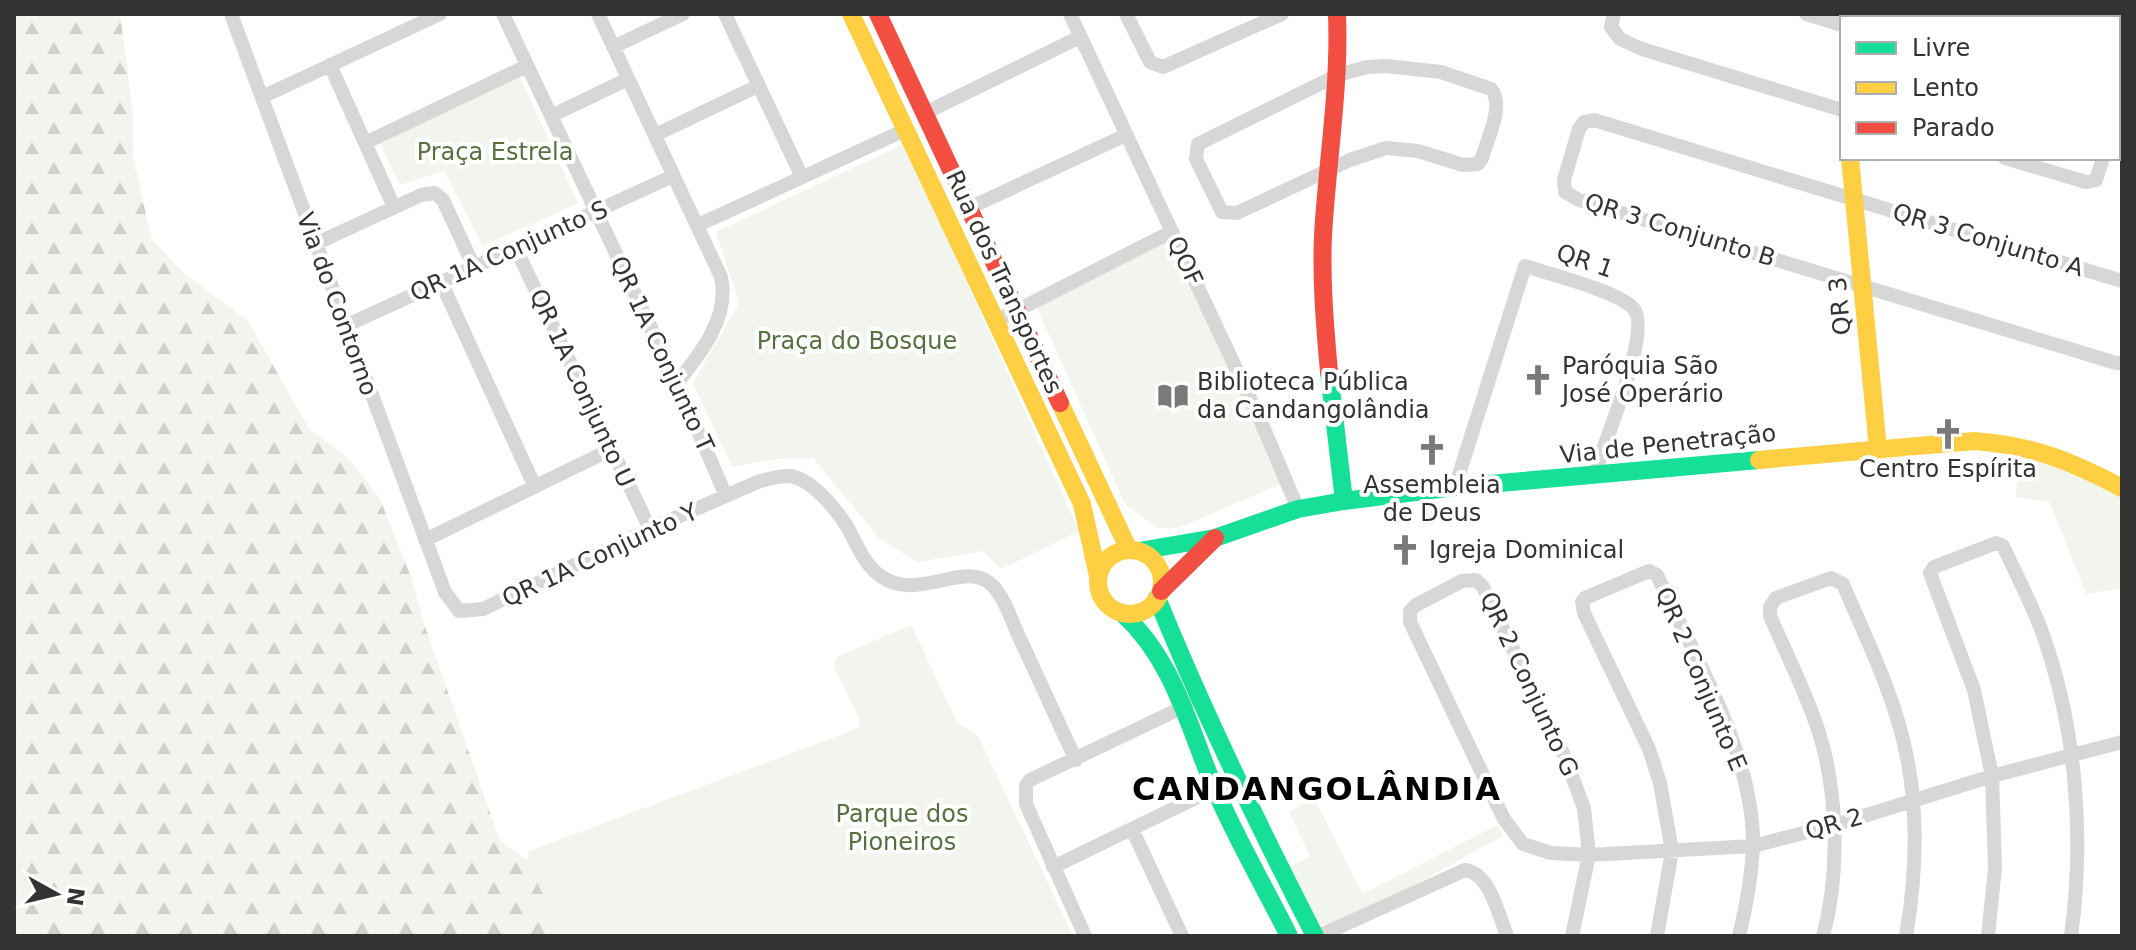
<svg xmlns="http://www.w3.org/2000/svg" width="2136" height="950" viewBox="0 0 2136 950" font-family="'DejaVu Sans',sans-serif">
  <defs>
    <pattern id="forest-firs" width="22" height="20" patternUnits="userSpaceOnUse" patternTransform="scale(2)"><rect width="22" height="20" fill="#f1f5ed"/><path d="M5 1l3.5 6h-7zM16 11l3.5 6h-7z" fill="#cfd2cc"/></pattern>
  </defs>
  <rect width="100%" height="100%" fill="#fff"/>
  <path fill="url(#forest-firs)" d="M14,14h106l13,98v46l19,82 34,35 62,46 61,108 39,29 32,41 31,78 12,44 77,220 27,19 36,76h-549z"/>
  <path fill="#f1f5ed" d="M519,76l59,127 -95,43 -39,-75 -44,14 -20,-41z
    M904,144l175,387 -78,38 -18,-18 -66,11 -38,-24 -66,-80 -39,1 -42,8 -39,-84 46,-80 -23,-71z
    M1166,231l122,250 -110,47h-21l-32,-24 -92,-205z
    M2025,448l97,46v94l-36,6 -36,-92 -35,-5z
    M911,625l46,97 21,14 95,200h-510l-36,-76 2,-9 330,-123 1,-8 -26,-53 3,-10z
    M1314,797l48,97 136,-69 5,11 -131,72 -40,18 -11,-2 -6,-5 -25,-52 20,-11 -21,-44z"/>
  <g fill="none" stroke-linecap="round" stroke-linejoin="round">
    <path stroke="#d7d7d7" stroke-width="14" d="M231,14l214,578 14,19 24,-2 167,-80 110,-48c10,-2 20,-6 30,-5 22,3 47,34 58,52 9,17 17,38 34,49 36,25 84,-18 110,8 13,13 20,37 28,54 19,40 37,81 56,121
      M503,14l174,369 49,113
      M598,14l123,263c9,40 -20,76 -44,106
      M725,14l77,163
      M1070,14l192,410 36,85
      M1126,14l24,48 13,5 119,-53
      M1614,14l-3,13 9,12 22,10 200,61
      M1806,14l36,11
      M613,47l70,-33
      M330,65l64,142
      M1386,66l55,6 50,17c14,16 -4,50 -9,69l-4,6 -15,1 -45,-14 -32,-3 -36,12 -113,53 -15,-1 -26,-53 2,-15 140,-69 29,-8z
      M262,97l178,-83
      M925,113l155,-76
      M551,116l77,-37
      M655,135l103,-49
      M365,143l162,-77
      M2005,158l81,24 10,-2 7,-22
      M969,208l157,-73
      M698,225l207,-95
      M315,244l106,-49 14,-2 8,7 31,67
      M515,247l135,282
      M2122,281l-528,-161 -10,2 -5,7 -15,51 1,12 14,8 537,163h6
      M441,282l94,205
      M996,321l175,-89
      M345,326l328,-150
      M1455,487l70,-221c24,8 92,25 108,42 21,21 -31,138 -39,168
      M425,540l187,-91
      M1132,829l50,107
      M1053,867l182,-88
      M1085,936l-59,-132v-19l4,-5 143,-68 16,-11
      M1319,936l146,-66c25,3 34,46 42,66
      M1572,936l17,-81 -5,-47 -20,-53 -81,-168 -7,-7 -14,1 -46,24 -6,6v11l94,197 19,25 28,9 38,2 164,-9 82,-21 157,-49 130,-34
      M1657,936l15,-85 -12,-68 -11,-34 -65,-136 -2,-11 3,-4 64,-27 8,4c37,81 97,179 96,270 -1,30 -7,62 -14,91
      M1823,936c18,-66 15,-154 -9,-218 -13,-35 -29,-68 -44,-102v-9l6,-9 55,-20 12,6c19,45 41,90 55,137 21,69 20,145 8,215
      M1988,936l7,-68 -3,-92 -18,-86 -44,-117 4,-6 62,-24 7,3c13,27 27,55 38,83 35,96 44,206 30,307"/>
    <path stroke="#16e098" stroke-width="18" d="M1853,18l1,-4
      M1329,372l15,129
      M1139,551l76,-13 83,-29 46,-8 111,-14 304,-27
      M1157,598c47,116 101,227 158,338
      M1123,614c51,47 65,111 91,173 22,51 50,99 75,149"/>
    <path stroke="#ffcf43" stroke-width="18" d="M851,14l231,490 16,72
      M1850,158l28,291
      M1060,403l69,147
      M1759,460l215,-19c58,4 97,20 148,47
      M1098 582a32 32 0 1 1 64 0a32 32 0 1 1-64 0Z"/>
    <path stroke="#f24e42" stroke-width="18" d="M878,14l182,389
      M1329,372c-4,-45 -8,-91 -6,-136 4,-74 17,-147 14,-222
      M1161,591l54,-53"/>
  </g>
  <defs>
    <symbol id="church-bare" viewBox="-9 -9 18 18"><path d="M-1.2-6h2.4v3.5h3.3v2.4h-3.3V6h-2.4V-.1h-3.3v-2.4h3.3Z" fill="#7a7a7a" stroke="#fff" stroke-width="2.5" paint-order="stroke"/></symbol>
    <symbol id="library-bare" viewBox="-9 -9 18 18"><path d="M-6-4Q-3-5.5-.7-3.5V5Q-3 3-6 4ZM6-4Q3-5.5 .7-3.5V5Q3 3 6 4Z" fill="#7a7a7a" stroke="#fff" stroke-width="2.5" paint-order="stroke"/></symbol>
  </defs>
  <g fill-rule="evenodd">
    <use href="#church-bare" x="1516" y="358" width="44" height="44"/>
    <use href="#library-bare" x="1151" y="374" width="44" height="44"/>
    <use href="#church-bare" x="1926" y="412" width="44" height="44"/>
    <use href="#church-bare" x="1410" y="428" width="44" height="44"/>
    <use href="#church-bare" x="1383" y="528" width="44" height="44"/>
  </g>
  <g text-anchor="middle" dominant-baseline="central" stroke-width="8" stroke-linejoin="round" paint-order="stroke">
    <g font-size="24" fill="#56703f" stroke="#fff">
      <text x="495" y="152">Praça Estrela</text>
      <text x="857" y="341">Praça do Bosque</text>
      <text x="902" y="814">Parque dos<tspan x="902" dy="28">Pioneiros</tspan></text>
    </g>
    <g font-size="24" fill="#333" stroke="#fff">
      <text transform="translate(1680 230) rotate(17)">QR 3 Conjunto B</text>
      <text transform="translate(1988 240) rotate(17)">QR 3 Conjunto A</text>
      <text transform="translate(509 251) rotate(-24)">QR 1A Conjunto S</text>
      <text transform="translate(1185 261) rotate(65)">QOF</text>
      <text transform="translate(1585 261) rotate(19)">QR 1</text>
      <text transform="translate(1004 282) rotate(65)">Rua dos Transportes</text>
      <text transform="translate(337 304) rotate(70)">Via do Contorno</text>
      <text transform="translate(1840 306) rotate(-95)">QR 3</text>
      <text transform="translate(662 354) rotate(65)">QR 1A Conjunto T</text>
      <text transform="translate(582 388) rotate(65)">QR 1A Conjunto U</text>
      <text transform="translate(1668 444) rotate(-6)">Via de Penetração</text>
      <text transform="translate(600 555) rotate(-25)">QR 1A Conjunto Y</text>
      <text transform="translate(1701 679) rotate(67)">QR 2 Conjunto E</text>
      <text transform="translate(1529 684) rotate(65)">QR 2 Conjunto G</text>
      <text transform="translate(1834 824) rotate(-16)">QR 2</text>
    </g>
    <g font-size="24" fill="#333" stroke="#fff" text-anchor="start">
      <text x="1562" y="366">Paróquia São<tspan x="1562" dy="28">José Operário</tspan></text>
      <text x="1197" y="382">Biblioteca Pública<tspan x="1197" dy="28">da Candangolândia</tspan></text>
      <text x="1948" y="469" text-anchor="middle">Centro Espírita</text>
      <text x="1432" y="485" text-anchor="middle">Assembleia<tspan x="1432" dy="28">de Deus</tspan></text>
      <text x="1429" y="550">Igreja Dominical</text>
    </g>
    <g font-size="32" font-weight="bold" letter-spacing="2" fill="#000" stroke="#fff">
      <text x="1317" y="789">CANDANGOLÂNDIA</text>
    </g>
  </g>
  <rect width="2136" height="950" fill="none" stroke="#333333" stroke-width="32"/>
  <rect x="1840" y="16" width="280" height="144" fill="#ffffff" stroke="#adadad" stroke-width="2"/>
  <rect x="1856" y="42" width="40" height="12" fill="#16e098" stroke="#adadad" stroke-width="2"/>
  <text x="1912" y="56" font-size="24" fill="#333333">Livre</text>
  <rect x="1856" y="82" width="40" height="12" fill="#ffcf43" stroke="#adadad" stroke-width="2"/>
  <text x="1912" y="96" font-size="24" fill="#333333">Lento</text>
  <rect x="1856" y="122" width="40" height="12" fill="#f24e42" stroke="#adadad" stroke-width="2"/>
  <text x="1912" y="136" font-size="24" fill="#333333">Parado</text>
  <g transform="translate(56 894) rotate(98)" stroke="#ffffff" stroke-width="6" paint-order="stroke">
  <path d="M0-6L14 30L0 20L-14 30Z" fill="#333333"/>
  <text y="-12" font-size="22" font-weight="bold" text-anchor="middle" fill="#333333">N</text>
  </g>
</svg>
